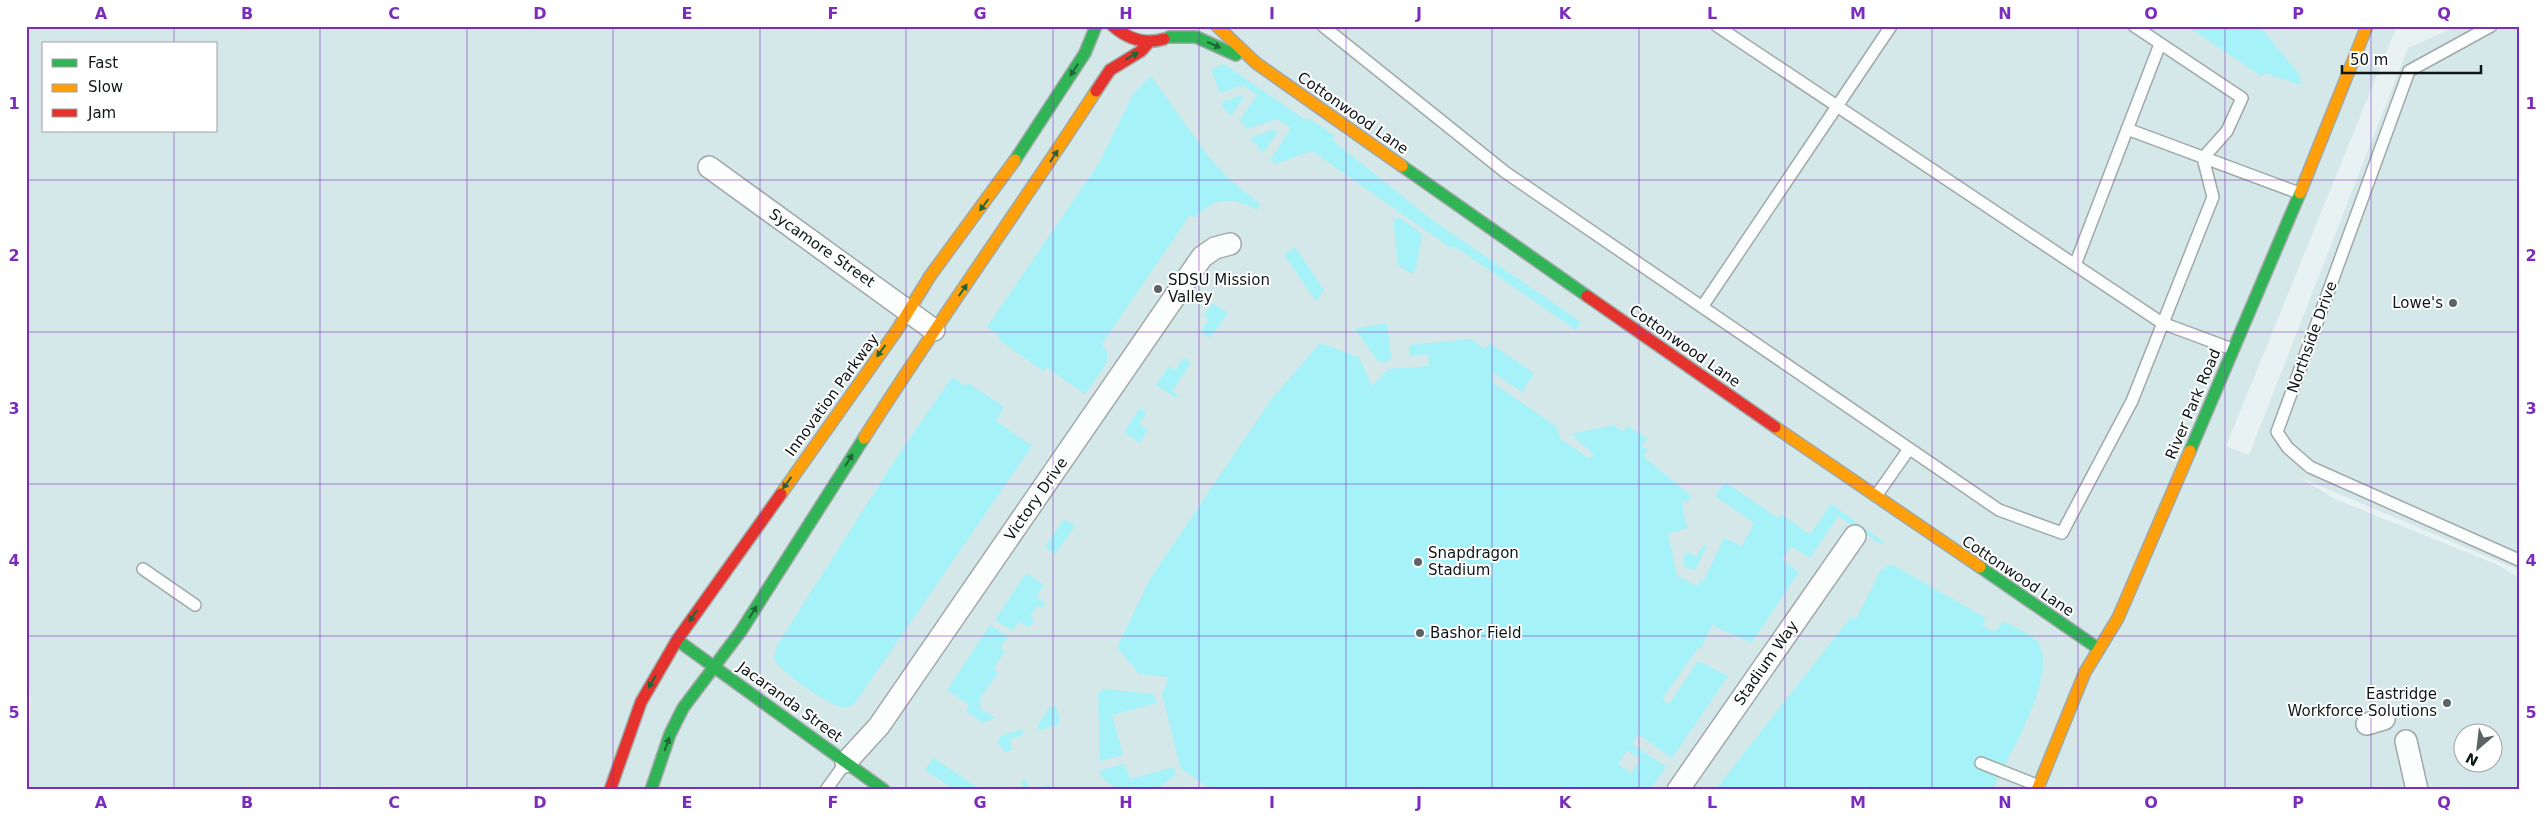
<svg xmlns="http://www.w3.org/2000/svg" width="2545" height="816" viewBox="0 0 2545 816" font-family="'DejaVu Sans',sans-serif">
  <rect width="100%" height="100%" fill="#e8f2f3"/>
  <path fill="#d4e7e9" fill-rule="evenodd" d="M26,26h2371l-171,420 23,9 159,-407 50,-22h61v544l-220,-93 36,22 163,66 21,13v212h-2493v-58l4,-9 1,-24 -5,-14zM44,44h172v87h-172zM2462,734h30v30h-30z"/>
  <path fill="#a5f2f8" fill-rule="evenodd" d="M2187,26h72l40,48 2,11 -35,-12 -5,3z
    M1224,64l83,57 2,-3 26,18 -3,4 99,79 150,103 -5,8 -122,-84 -2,3 -140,-98 -37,13 -5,-4 21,-32 -14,-9 -31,10 -1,-4 -6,-4 18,-26 -14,-10 -23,8 -9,-24z
    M1151,76l57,80 22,24 30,24 -3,6c-23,-14 -45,-13 -62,8l-5,-3 -89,130 6,6v10l-4,7 -18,26 -39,-27 -3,4 -45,-32 2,-3 -13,-9 112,-164 34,-69z
    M1242,95l1,4 -12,17 -8,-8 -1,-6z
    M1275,129l2,4 -14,20 -13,-15z
    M1400,218l22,16 -6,35 -4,5 -14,-9 -5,-46z
    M1295,247l29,43 -8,11 -32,-46z
    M1212,303l16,10 -18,25 -9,-6 8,-13 -5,-4z
    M1387,323l4,34 -1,3 -6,3 -7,-3 -22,-31z
    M1471,339l14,10 5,-6 42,29 1,3 -11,17 -30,-20 1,11 64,44 3,12 30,20 4,-4 -23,-21 43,-9 9,7 5,-6 20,13 -7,6 7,6 -5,5 48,40 -3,5 -6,1 5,26 -19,6 9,42 20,10 3,-5 3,1 21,-44 18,8 12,-23 -39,-27 10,-14 53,36 3,-4 29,21 21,-31 53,38 -2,3 -44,-29 -28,42 -19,-12 -9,14 17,12 -48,71 -39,-18 -11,23h-3l-36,51 7,5 29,-43 30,15 -56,82 -34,-24 -6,10 34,23 -16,23h-438l-31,-21 -19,-75 7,-17 -30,-3 -22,-27 33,-68 120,-178 50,-58 39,14 13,29 16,-17 41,-3 -1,-12 -18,2 -1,-11zM1627,750l14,9 -10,14 -13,-9z
    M1184,357l7,6 -19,28 6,4 -2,3 -20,-13 13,-19 6,4z
    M952,377l13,9 3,-3 36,24 -8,14 36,25 -177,257 -8,5c-17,-1 -64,-34 -73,-49l2,-12 119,-187z
    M1140,408l7,5 -8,11 9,6 -9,13 -15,-11z
    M1064,519l11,7 -20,28 -10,-7z
    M1704,545l3,1 -12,24 -10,-3 -2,-9 4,-6 9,4z
    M1891,564l95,54 -4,7 13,7 9,-11c10,6 29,13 35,23 19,31 -32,115 -47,146h-277l136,-173 5,2 25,-49z
    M1026,573l18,12 -8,12 9,6 -3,5 -4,-3 -8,11 5,3 -6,9 -10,-7 -7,10 -17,-11z
    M990,625l18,12 -8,10 5,4 -12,18 5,4 -20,28 4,2 -3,5 16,10 -12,5 -17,-12 3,-6 -22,-15z
    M1103,689l50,5 4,9 -45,12 11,40 -23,6 -2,-67z
    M1056,706l4,18 -21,6 -2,-4 12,-18z
    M1022,729l1,6 -13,4 2,11 -7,2 -7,-9 2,-7z
    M934,757l3,3 44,30h-26l-30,-20z
    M1125,764l5,15 44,-12 1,8 -19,15h-37l-17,-12 -2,-8z
    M1026,780l3,10 21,-5v3l-1,2h-25l-3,-9z"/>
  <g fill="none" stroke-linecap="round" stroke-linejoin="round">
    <defs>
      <path id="lane" d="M1323,26l182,146 494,338 63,23 70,-132 81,-204 -10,-39 24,-27 15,-33 -108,-72
        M1717,26l445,297 70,26
        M2491,26l-82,45 -132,361 11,16 22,19 209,93
        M2127,129l172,64
        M2075,265l85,-221
        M1702,307l189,-281
        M1876,496l33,-47
        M143,569l52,36
        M1981,763l58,23
        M826,790l20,-28"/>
      <path id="street" d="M709,167l225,163
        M2367,724l17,-5
        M2406,741l11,49
        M846,762l33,-36 323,-469 13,-9 15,-4
        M1678,790l177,-254"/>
      <path id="fast" d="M1169,37h27l40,18
        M1015,160l70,-107 11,-27
        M1402,166l185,130
        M2190,451l110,-258
        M1980,567l119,82
        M677,640l207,150
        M651,790l19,-56 13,-26 58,-77 123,-193"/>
      <path id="slow" d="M1217,26l39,37 146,103
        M2300,193l67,-167
        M1775,427l205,140
        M864,438c75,-118 156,-230 232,-347
        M781,494l116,-164 33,-54 85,-116
        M2037,790l48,-118 33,-54 72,-167"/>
      <path id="jam" d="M1113,26c15,13 31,19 51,13
        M1096,91l14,-21 31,-19 8,-9
        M1587,296l188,131
        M610,790l31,-88 36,-62 104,-146"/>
    </defs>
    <use href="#lane" stroke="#a0a8a8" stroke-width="14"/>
    <use href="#street" stroke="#a0a8a8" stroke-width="24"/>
    <use href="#fast" stroke="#a0a8a8" stroke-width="14"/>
    <use href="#slow" stroke="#a0a8a8" stroke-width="14"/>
    <use href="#jam" stroke="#a0a8a8" stroke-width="14"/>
    <use href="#lane" stroke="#fcfdfd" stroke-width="11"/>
    <use href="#street" stroke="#fcfdfd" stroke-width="21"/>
    <use href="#fast" stroke="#30b455" stroke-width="11"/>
    <use href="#slow" stroke="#ff9f0a" stroke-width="11"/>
    <use href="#jam" stroke="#e5322d" stroke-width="11"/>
  </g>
  <defs><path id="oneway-solid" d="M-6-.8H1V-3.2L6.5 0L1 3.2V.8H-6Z" transform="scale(1.25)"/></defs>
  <g fill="#206536">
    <use href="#oneway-solid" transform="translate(1214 45) rotate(24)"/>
    <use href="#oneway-solid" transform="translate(1132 56) rotate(-29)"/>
    <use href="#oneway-solid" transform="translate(1074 70) rotate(123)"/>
    <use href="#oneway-solid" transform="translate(1054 156) rotate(-57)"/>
    <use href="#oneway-solid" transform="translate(984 205) rotate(127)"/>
    <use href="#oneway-solid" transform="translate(963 290) rotate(-55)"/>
    <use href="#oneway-solid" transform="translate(881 351) rotate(126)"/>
    <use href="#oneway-solid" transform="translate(849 460) rotate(-58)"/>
    <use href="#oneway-solid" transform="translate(787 483) rotate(126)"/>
    <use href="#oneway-solid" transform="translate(753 612) rotate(-58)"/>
    <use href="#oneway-solid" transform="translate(693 616) rotate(124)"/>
    <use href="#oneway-solid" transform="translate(652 682) rotate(120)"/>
    <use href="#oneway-solid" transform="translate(667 744) rotate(-70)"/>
  </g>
  <path fill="none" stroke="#7b2cbf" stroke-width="1" stroke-opacity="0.55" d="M174,26v18M320,26v764M467,26v764M613,26v764M760,26v764M906,26v764M1053,26v764M1199,26v764M1346,26v764M1492,26v764M1639,26v764M1785,26v764M1932,26v764M2078,26v764M2225,26v764M2371,26v764M174,131v659M26,180h2493M26,332h2493M26,484h2493M26,636h2493"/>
  <g fill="#5b6364" stroke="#fff" stroke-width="2">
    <circle cx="1158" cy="289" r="5"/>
    <circle cx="2453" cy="303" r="5"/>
    <circle cx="1418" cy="562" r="5"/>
    <circle cx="1420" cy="633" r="5"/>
    <circle cx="2447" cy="703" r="5"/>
  </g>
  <g text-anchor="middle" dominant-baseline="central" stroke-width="4" stroke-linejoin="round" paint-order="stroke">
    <g font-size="15" fill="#0f1617" stroke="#fff">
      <text transform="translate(1353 113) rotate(35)">Cottonwood Lane</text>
      <text transform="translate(822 248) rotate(35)">Sycamore Street</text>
      <text transform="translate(2312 337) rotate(-70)">Northside Drive</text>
      <text transform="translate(1685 346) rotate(35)">Cottonwood Lane</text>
      <text transform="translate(832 395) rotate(-54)">Innovation Parkway</text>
      <text transform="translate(2193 404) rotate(-67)">River Park Road</text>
      <text transform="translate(1036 499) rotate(-55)">Victory Drive</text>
      <text transform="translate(2018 576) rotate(34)">Cottonwood Lane</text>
      <text transform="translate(1766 663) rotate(-55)">Stadium Way</text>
      <text transform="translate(790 702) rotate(36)">Jacaranda Street</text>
    </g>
    <g font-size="15" fill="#0f1617" stroke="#fff" text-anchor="start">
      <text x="1168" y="280">SDSU Mission<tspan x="1168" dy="17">Valley</tspan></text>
      <text x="2443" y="303" text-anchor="end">Lowe's</text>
      <text x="1428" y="553">Snapdragon<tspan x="1428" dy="17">Stadium</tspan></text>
      <text x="1430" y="633">Bashor Field</text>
      <text x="2437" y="694" text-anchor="end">Eastridge<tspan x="2437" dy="17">Workforce Solutions</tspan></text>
    </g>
  </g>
  <rect width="2545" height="816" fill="none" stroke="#ffffff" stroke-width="55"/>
  <rect x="42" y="42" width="175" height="90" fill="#ffffff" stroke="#9fa2a2"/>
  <rect x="52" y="59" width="25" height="8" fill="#30b455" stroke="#9fa2a2"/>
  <text x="88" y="68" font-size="15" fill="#0f1617">Fast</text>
  <rect x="52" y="84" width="25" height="8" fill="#ff9f0a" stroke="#9fa2a2"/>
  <text x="88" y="92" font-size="15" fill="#0f1617">Slow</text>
  <rect x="52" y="109" width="25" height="8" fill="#e5322d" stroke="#9fa2a2"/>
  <text x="88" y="118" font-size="15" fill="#0f1617">Jam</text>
  <g transform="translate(2478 748) rotate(208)"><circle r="24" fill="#ffffff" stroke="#9fa2a2"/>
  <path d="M0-4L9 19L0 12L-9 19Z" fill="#5b6364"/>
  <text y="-8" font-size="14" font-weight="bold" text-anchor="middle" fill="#0f1617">N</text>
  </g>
  <path d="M2342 65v8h139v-8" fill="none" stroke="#0f1617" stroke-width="2.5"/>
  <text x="2350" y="65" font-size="15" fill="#0f1617" stroke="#ffffff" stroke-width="4" paint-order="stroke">50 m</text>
  <rect x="28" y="28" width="2490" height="760" fill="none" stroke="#7b2cbf" stroke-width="2"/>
  <g font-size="16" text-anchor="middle" font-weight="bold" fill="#7b2cbf">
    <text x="101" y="19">A</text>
    <text x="247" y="19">B</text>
    <text x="394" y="19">C</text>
    <text x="540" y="19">D</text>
    <text x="687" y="19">E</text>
    <text x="833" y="19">F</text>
    <text x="980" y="19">G</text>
    <text x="1126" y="19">H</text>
    <text x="1272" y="19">I</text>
    <text x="1419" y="19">J</text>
    <text x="1565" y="19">K</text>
    <text x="1712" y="19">L</text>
    <text x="1858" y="19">M</text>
    <text x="2005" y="19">N</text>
    <text x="2151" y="19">O</text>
    <text x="2298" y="19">P</text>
    <text x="2444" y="19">Q</text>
    <text x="14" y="109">1</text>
    <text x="2531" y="109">1</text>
    <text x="14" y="261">2</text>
    <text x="2531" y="261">2</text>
    <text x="14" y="414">3</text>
    <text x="2531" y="414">3</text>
    <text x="14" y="566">4</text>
    <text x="2531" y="566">4</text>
    <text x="14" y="718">5</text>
    <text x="2531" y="718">5</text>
    <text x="101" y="808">A</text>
    <text x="247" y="808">B</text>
    <text x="394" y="808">C</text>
    <text x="540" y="808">D</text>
    <text x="687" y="808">E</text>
    <text x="833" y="808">F</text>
    <text x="980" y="808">G</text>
    <text x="1126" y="808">H</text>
    <text x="1272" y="808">I</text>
    <text x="1419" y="808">J</text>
    <text x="1565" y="808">K</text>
    <text x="1712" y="808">L</text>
    <text x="1858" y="808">M</text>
    <text x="2005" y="808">N</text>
    <text x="2151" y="808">O</text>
    <text x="2298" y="808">P</text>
    <text x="2444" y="808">Q</text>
  </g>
</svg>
